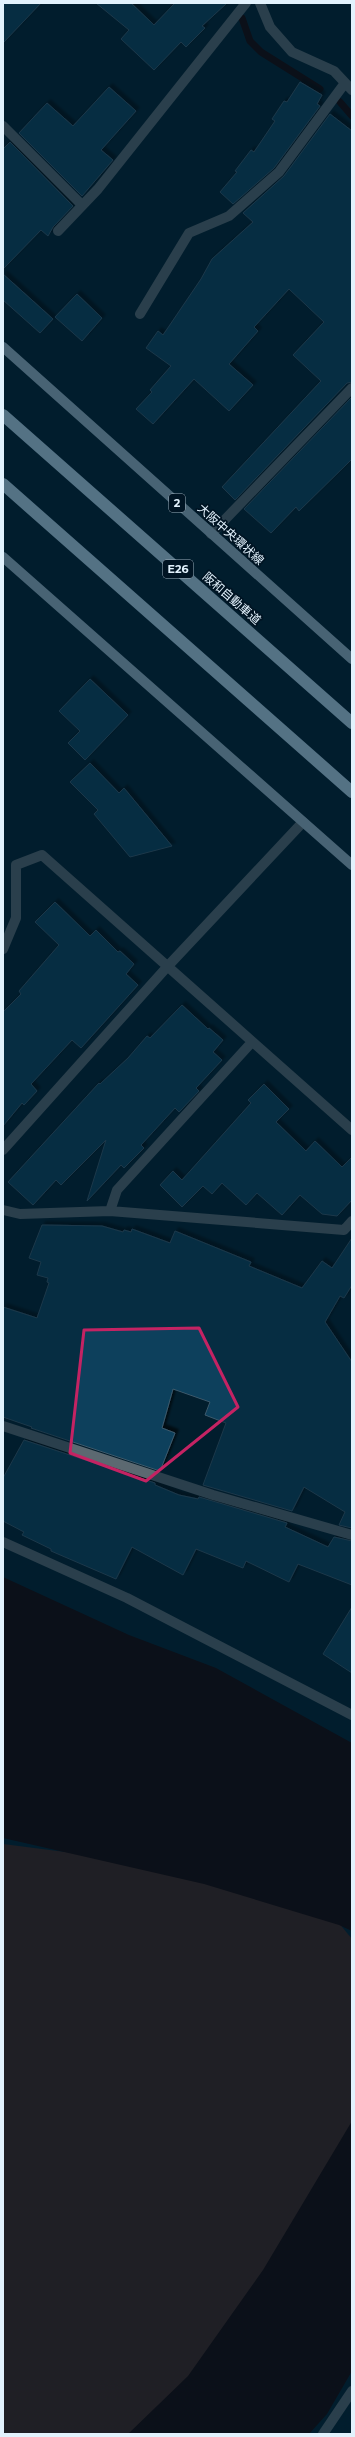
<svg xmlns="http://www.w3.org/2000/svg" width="355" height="2437" viewBox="0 0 355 2437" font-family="Montserrat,'Noto Sans JP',sans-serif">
  <defs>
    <filter id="shadow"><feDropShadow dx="3.5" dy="-3.5" stdDeviation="1" flood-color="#0009"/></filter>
  </defs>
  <rect width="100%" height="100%" fill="#021e2d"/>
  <path fill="#43221b" d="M3,1844l195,25 122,31 32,39v189l-102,187 -98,119h-149z"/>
  <path fill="#180000" d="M3,1577l126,58 87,33 136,75v188l-13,-6 -135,-41 -201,-46z
    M352,2121v250l-25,43 -18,20h-181l60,-58 75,-106z"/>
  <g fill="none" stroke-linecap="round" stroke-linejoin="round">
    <path stroke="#180000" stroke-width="7" d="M242,18l8,23 11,11 59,37
      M340,102l12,14"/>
  </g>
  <path fill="#07405c" stroke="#3d596c" filter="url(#shadow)" d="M3,3h38l-38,40z
    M96,3h35l23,22 21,-22h52l-25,23 3,2 -19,19 -5,-5 -27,28 -33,-31 8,-9z
    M300,82l22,13 -5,9 3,2 -46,62 -41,36 -13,-12 17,-20 -2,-1 16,-21 3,2 21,-31 -3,-2 12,-18 3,1z
    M109,87l27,24 -35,39 12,10 -31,36 -63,-63 28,-30 26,23z
    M330,114l22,17v251l-5,1 -112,117 -13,-13 99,-106 -28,-26 31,-33 -35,-33 -35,38 4,4 -29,33 24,21 -24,26 -35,-32 -41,45 -17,-15 16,-17 -2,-2 21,-24 -25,-18 12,-17 5,4 38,-56 11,-20 41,-37 -10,-9 41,-37z
    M10,142l63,64 -20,21 -5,9 -7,-6 -38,39v-120z
    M3,274l50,45 -13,14 -37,-33z
    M77,294l25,24 -20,23 -27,-24z
    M352,397v62l-53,52 -3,-4 -25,26 -27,-24z
    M90,679l38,36 -43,45 -17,-17 12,-12 -21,-20z
    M90,763l29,30 5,-5 48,58 -42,11 -36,-43 4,-4 -28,-28z
    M55,902l35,34 6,-6 22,22 2,-1 14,13 -8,10 12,11 -57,63 -9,-8 -41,44 6,7 -13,14 -2,-2 -19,23v-114l18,-18 -2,-3 40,-46 -24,-23z
    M182,1005l26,24 1,-1 14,12 -10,12 9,8 -26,28 3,3 -20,21 -4,-4 -34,37 3,3 -20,20 -3,-3 -34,36 19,-61 -45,45 -5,-5 -23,25 -25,-23 91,-99 1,1 28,-26 19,-22 3,2z
    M264,1084l25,25 -13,13 30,29 9,-10 27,26 10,-10v43l-15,16 -15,-2 -22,-19 -18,20 -25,-22 -11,12 -24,-22 -10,11 -9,-8 -21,21 -22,-22 13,-14 9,9 69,-77 -3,-3z
    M42,1225l60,1 21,6 1,-2 7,2 1,-3 38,14 5,-12 76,31 -2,4 53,22 20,-27 10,7 20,-30v47l-8,13 -4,-2 -15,26 27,40v166l-13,-3 6,-13 -41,-25 -12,24 -89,-26 23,-62 -21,-8 5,-13 -37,-13 -11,39 13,5 -15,38 -129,-43 1,-1 -29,-10v-110l34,11 12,-35 -2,-1 1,-4 -11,-3 4,-13 -12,-4z
    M24,1440l131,43v2l24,10 19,4 1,-2 88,26 -2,4 43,20 6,-10 18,4v44l-54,-21 -9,18 -43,-21 -3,7 -47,-19 -13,26 -51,-28 -16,32 -65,-28v-2l-29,-14 2,-3 -21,-11v-43z
    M352,1607v66l-29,-19z"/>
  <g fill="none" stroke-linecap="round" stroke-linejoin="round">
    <path stroke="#5c6971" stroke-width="10" d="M260,3l10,24 22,25 42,19 18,19
      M3,126l79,79
      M58,231l40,-42 148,-186
      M140,314l49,-81 40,-17 50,-44 66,-89
      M211,534l141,-146
      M3,949l13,-31v-53l26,-10 310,275
      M3,1150l164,-183 136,-145
      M3,1210l17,4 90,-3 234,19 8,-9
      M110,1211l7,-21 135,-148
      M3,1426l210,69 139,40
      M3,1542l124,56 225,117
      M323,2434l29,-43"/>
    <path stroke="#9eb9ca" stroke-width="10" d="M3,347l349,312
      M3,557l349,308"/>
    <path stroke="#b8d9ee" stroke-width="12" d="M3,415l349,308
      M3,484l349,308"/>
  </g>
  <path d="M0 0H355V2437H0ZM199,1328l39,79 -92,74 -76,-28 14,-123z" fill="#021e2d" fill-opacity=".55" fill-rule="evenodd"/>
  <path fill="none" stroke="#c42363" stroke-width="3" stroke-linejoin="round" d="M199,1328l39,79 -92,74 -76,-28 14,-123z"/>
  <g text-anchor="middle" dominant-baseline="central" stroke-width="3.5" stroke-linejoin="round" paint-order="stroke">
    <g fill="#001423" stroke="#9eafbc" stroke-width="1">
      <rect x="169" y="494" width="16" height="18" rx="3"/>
      <rect x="163" y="560" width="30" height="18" rx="3"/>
    </g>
    <g font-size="11" font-weight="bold" fill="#e2f2fd">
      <text x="177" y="503">2</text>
      <text x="178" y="569">E26</text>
    </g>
    <g font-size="12" fill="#e2f2fd" stroke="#001423">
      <text transform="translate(231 534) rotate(42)">大阪中央環状線</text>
      <text transform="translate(232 598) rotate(41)">阪和自動車道</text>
    </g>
  </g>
  <rect width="355" height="2437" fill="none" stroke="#e2f2fd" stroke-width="8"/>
</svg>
